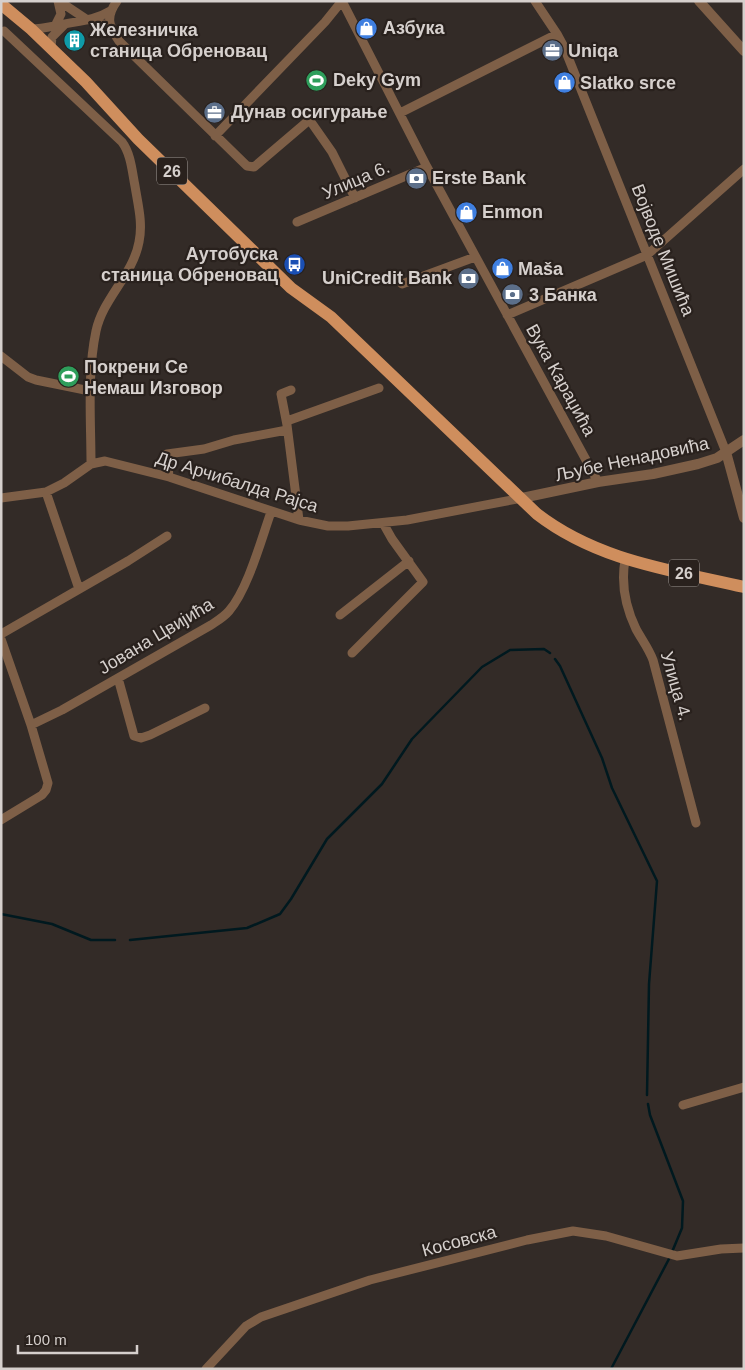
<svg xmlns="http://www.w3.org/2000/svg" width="745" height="1370" viewBox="0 0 745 1370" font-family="Helvetica,sans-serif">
  <rect width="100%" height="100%" fill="#332b27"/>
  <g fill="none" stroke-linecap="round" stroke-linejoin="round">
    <path stroke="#00191f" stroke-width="2.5" d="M555,659l5,7 42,92 10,30 45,93 -8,103 -2,111
      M1,914l51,10 39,16h24
      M130,940l117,-12 33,-14 11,-15 36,-60 55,-55 30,-45 70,-72 28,-17 34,-1 6,4
      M648,1104l2,11 33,86 -1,27 -10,24
      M611,1369l59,-112"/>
    <path stroke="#7e5f47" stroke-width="9" d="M59,1l27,18 25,7
      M117,1c-11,15 -9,25 2,40l128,125 7,1 54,-46 3,1 21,30 23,46
      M342,1l85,166 171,315
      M535,1l22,33 7,13 162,405
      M55,26l6,-12 -3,-13
      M31,29c10,0 18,-2 28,-4 18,-4 35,-4 51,-14
      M4,31l118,111c9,12 10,29 13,44 3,19 8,37 4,56 -6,33 -36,56 -43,89 -9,43 -5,89 -5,133
      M51,47l1,-10 13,-13
      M400,113l157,-79
      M215,136l110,-114 17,-21
      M297,222l130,-55
      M402,284l73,-27
      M507,315l140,-60 97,-86
      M1,356l27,21 8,3 54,11
      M291,390l-10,4 6,31 12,95
      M287,421l92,-33
      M169,477l-2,-23 37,-5 30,-9 53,-10
      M46,492l33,97
      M1,498l45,-6 18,-9 27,-19 14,-3 64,16 130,43 29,6h20l59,-6 115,-22
      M625,560c-4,23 1,48 11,69 6,11 13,20 17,31l43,163
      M340,615l69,-54
      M1,634l127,-73 39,-25
      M1,639l30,86 17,58 -2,7 -4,5 -41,25
      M352,653l71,-71 -31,-43 -9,-16
      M118,678l16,58 7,2 9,-3 55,-27
      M31,725l31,-15 149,-85c6,-4 13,-8 18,-14 19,-22 32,-71 42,-99
      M683,1105l61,-18
      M206,1369l40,-43 15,-9 109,-37 157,-40 46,-9 33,5 71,20 44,-7 23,-1"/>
    <path stroke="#7e5f47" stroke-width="10" d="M699,1l45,50
      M726,452l18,66
      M522,498l76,-16 55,-8 45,-10 19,-6 27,-18"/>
    <path stroke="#cf8e5d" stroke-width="12" d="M1,4l30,25 55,53 52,57 153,149 40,29 206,197c61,47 134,56 207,73"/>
  </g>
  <defs>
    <symbol id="shop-disc" viewBox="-11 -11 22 22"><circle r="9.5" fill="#3f7fe0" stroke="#29211d"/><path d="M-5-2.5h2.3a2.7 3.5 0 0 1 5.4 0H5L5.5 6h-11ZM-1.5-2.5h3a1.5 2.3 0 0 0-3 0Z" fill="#fff"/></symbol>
    <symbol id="building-disc" viewBox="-11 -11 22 22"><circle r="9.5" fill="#0f9aa8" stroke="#29211d"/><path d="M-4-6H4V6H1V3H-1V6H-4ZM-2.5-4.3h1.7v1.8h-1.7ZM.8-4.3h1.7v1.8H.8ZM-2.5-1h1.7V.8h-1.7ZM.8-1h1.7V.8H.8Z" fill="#fff"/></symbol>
    <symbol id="office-disc" viewBox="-11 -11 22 22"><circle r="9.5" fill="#5c6f8a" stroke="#29211d"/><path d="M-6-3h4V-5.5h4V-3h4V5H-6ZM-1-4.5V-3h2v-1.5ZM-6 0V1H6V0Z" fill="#fff"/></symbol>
    <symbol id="stadium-disc" viewBox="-11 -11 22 22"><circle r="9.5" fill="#2e9e5b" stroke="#29211d"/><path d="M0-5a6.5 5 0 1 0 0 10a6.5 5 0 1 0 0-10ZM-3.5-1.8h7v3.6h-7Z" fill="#fff"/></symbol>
    <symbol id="bank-disc" viewBox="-11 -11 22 22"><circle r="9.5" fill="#5c6f8a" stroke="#29211d"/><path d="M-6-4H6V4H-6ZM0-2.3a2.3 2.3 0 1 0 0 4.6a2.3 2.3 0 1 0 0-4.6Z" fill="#fff"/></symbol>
    <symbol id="bus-disc" viewBox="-11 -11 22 22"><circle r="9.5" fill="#1a4fb4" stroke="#29211d"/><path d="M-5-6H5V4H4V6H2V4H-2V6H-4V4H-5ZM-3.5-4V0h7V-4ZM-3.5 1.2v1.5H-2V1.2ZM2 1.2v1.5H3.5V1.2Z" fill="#fff"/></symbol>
  </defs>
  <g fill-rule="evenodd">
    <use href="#shop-disc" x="354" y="16" width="25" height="25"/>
    <use href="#building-disc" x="62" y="28" width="25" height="25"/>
    <use href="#office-disc" x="540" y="38" width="25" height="25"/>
    <use href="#stadium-disc" x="304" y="68" width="25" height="25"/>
    <use href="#shop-disc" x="552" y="70" width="25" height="25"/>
    <use href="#office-disc" x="202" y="100" width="25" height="25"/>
    <use href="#bank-disc" x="404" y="166" width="25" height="25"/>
    <use href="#shop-disc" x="454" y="200" width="25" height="25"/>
    <use href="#bus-disc" x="282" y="252" width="25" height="25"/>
    <use href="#shop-disc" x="490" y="256" width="25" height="25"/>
    <use href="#bank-disc" x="456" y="266" width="25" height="25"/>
    <use href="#bank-disc" x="500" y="282" width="25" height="25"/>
    <use href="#stadium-disc" x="56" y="364" width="25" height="25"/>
  </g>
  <g text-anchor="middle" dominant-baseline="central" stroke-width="4.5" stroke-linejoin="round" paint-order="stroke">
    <g fill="#29211d" stroke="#a29c98" stroke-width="1">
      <rect x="157" y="157.5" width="30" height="27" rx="4"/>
      <rect x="669" y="559.5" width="30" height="27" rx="4"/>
    </g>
    <g font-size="16" font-weight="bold" fill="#d6d0cd">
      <text x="172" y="171">26</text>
      <text x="684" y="573">26</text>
    </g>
    <g font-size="18" font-weight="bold" fill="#d6d0cd" stroke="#29211d" text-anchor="start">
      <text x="383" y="28">Азбука</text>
      <text x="90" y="30">Железничка<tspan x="90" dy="21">станица Обреновац</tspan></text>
      <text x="568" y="51">Uniqa</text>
      <text x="333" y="80">Deky Gym</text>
      <text x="580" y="83">Slatko srce</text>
      <text x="231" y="112">Дунав осигурање</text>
      <text x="432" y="178">Erste Bank</text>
      <text x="482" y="212">Enmon</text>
      <text x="278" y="254" text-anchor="end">Аутобуска<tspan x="278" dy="21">станица Обреновац</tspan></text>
      <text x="518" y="269">Maša</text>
      <text x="452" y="278" text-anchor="end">UniCredit Bank</text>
      <text x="529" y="295">3 Банка</text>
      <text x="84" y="367">Покрени Се<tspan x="84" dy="21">Немаш Изговор</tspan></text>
    </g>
    <g font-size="18" fill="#d6d0cd" stroke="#29211d">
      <text transform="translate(356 180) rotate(-23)">Улица 6.</text>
      <text transform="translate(663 250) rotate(68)">Војводе Мишића</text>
      <text transform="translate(561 380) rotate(61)">Вука Караџића</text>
      <text transform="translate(632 459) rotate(-12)">Љубе Ненадовића</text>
      <text transform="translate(237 482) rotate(17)">Др Арчибалда Рајса</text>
      <text transform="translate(156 636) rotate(-31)">Јована Цвијића</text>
      <text transform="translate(676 686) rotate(74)">Улица 4.</text>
      <text transform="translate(459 1241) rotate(-15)">Косовска</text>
    </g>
  </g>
  <rect width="745" height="1370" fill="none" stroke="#d6d0cd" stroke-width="5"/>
  <path d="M18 1345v8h119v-8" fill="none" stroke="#d6d0cd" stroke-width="2.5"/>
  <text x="25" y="1345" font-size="15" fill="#d6d0cd" stroke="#29211d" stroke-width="4" paint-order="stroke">100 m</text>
</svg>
